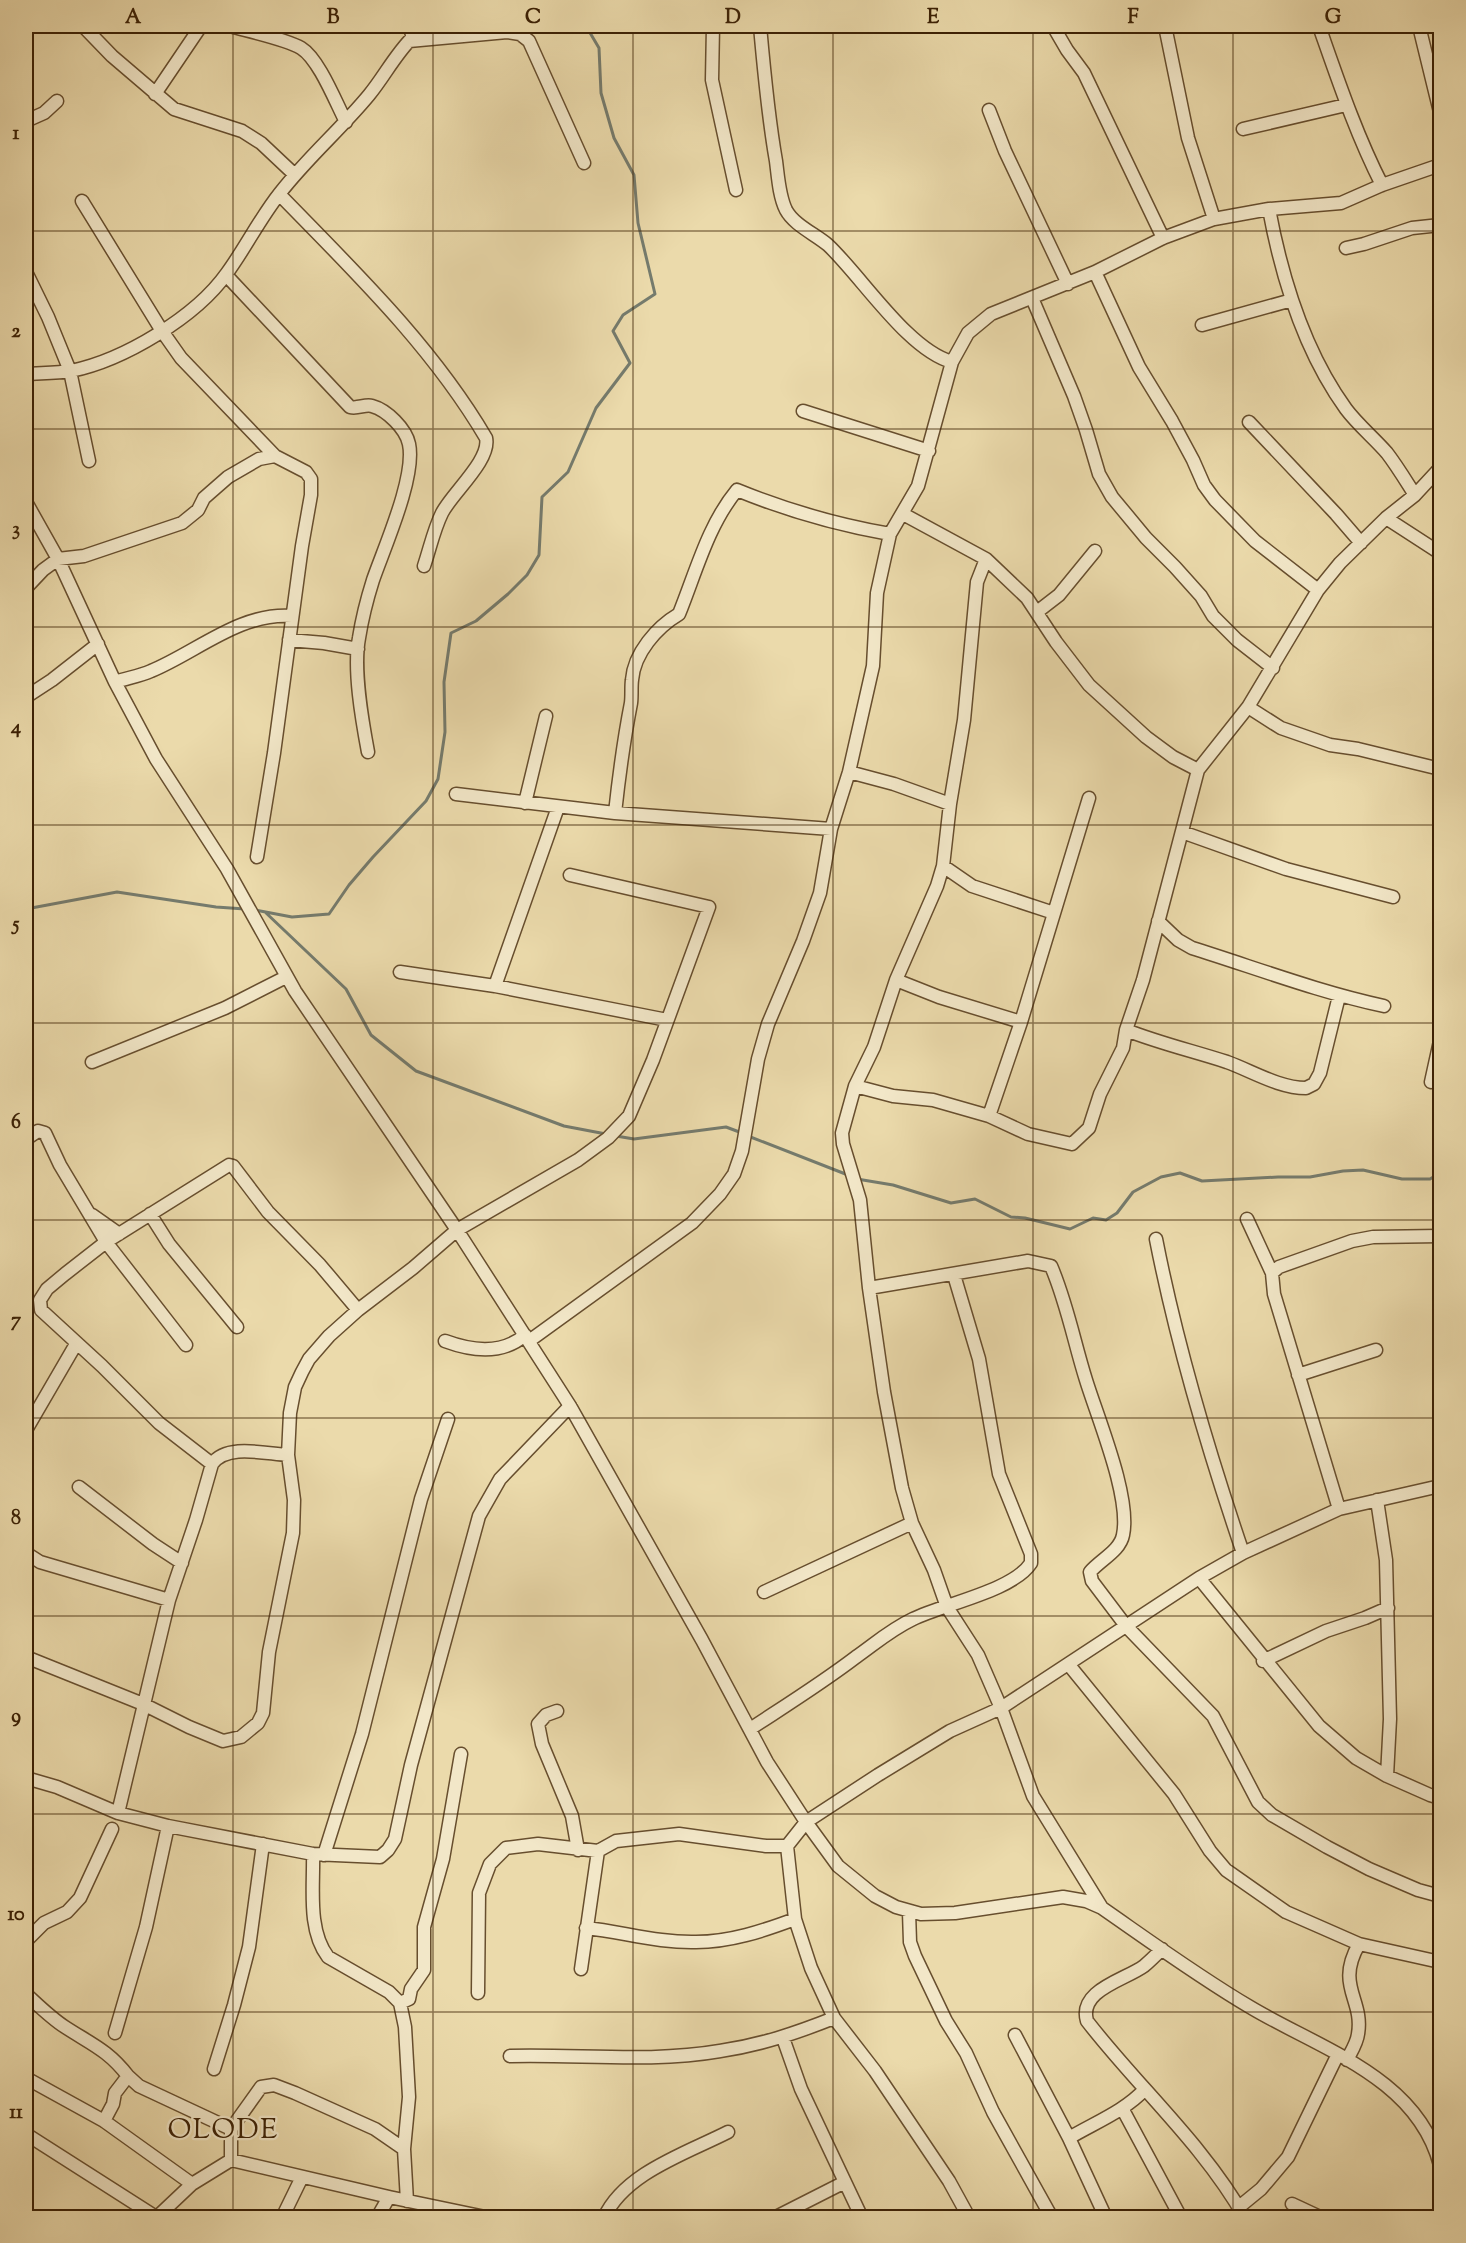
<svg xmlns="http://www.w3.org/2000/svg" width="1466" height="2243" viewBox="0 0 1466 2243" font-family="'Sorts Mill Goudy',serif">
  <rect width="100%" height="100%" fill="#ebdaab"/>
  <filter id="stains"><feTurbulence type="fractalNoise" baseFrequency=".00333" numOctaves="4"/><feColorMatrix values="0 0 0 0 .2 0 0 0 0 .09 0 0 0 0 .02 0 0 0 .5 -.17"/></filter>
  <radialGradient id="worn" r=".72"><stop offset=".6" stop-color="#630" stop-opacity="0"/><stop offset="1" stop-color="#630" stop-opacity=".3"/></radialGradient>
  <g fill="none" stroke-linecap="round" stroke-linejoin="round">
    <path stroke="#757b6d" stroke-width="3" d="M26,909l91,-17 99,15 29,2
      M255,910l37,7 37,-3 20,-29 24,-28 53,-56 12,-22 7,-47 -1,-50 7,-49 25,-12 32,-27 19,-19 12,-20 3,-58 26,-25 28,-64 34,-45 -17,-32 10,-16 32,-21 -17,-71 -4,-48 -20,-37 -13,-45 -2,-45 -13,-22
      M265,912l81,77 25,46 45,36 148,55 42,8
      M616,1136l18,3 92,-12 16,6
      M748,1136l100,39
      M857,1179l36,6 58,18 24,-4 36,18 14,1 45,11 23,-11 13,2 11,-7 16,-21 28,-15 19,-4 22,8 76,-4h32l33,-6 20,-1 39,9h28l10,-6"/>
    <defs>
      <path id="minor" d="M83,26l29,30 62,53 68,22 19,12 34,32
        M230,26c18,5 56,13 71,22 18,11 35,55 45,74
        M713,26l-1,54 24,110
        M760,26c4,45 8,90 16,135 2,15 3,35 10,49 8,15 29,24 42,35 34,32 80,105 124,117
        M1053,26l14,24 17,23 79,165
        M1165,26l23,112 26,81
        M1319,26c19,54 37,108 63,159
        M1419,26l21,86
        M409,41l98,-9 13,2 9,7 55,122
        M155,94l46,-68
        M989,110l16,41 63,133
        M26,121l18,-8 13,-12
        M1243,129l103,-24
        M279,194c74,76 153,152 207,244 5,22 -34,55 -44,75 -8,16 -12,35 -18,53
        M82,201l80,130 19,27 94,98 31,16 5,7v16l-9,51 -28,207 -17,104
        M1269,209c13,70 35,142 77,200 12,16 28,29 41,44 10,13 19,28 28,42
        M1346,248l18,-4 48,-16 28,-3
        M26,272l22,45 22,54 19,90
        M1095,272l44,95 33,54 21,39 11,25 11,15 40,41 63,49
        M226,275l124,132c8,2 15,-3 22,-1 15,4 34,23 37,38 7,33 -25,104 -36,136 -6,19 -11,39 -14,58 -6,31 3,82 9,114
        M1032,298l42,98 12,34 13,44 13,23 34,41 29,29 26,29 12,20 24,24 36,28
        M1202,325l90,-25
        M26,374c14,-1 31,-1 45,-3 53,-11 125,-54 156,-98 19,-26 33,-55 53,-80 27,-35 61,-64 89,-98 15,-18 27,-42 44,-58l-4,-11
        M803,411l126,40
        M1249,422l87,92 25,29
        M26,502l32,57 57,123 41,77 71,110 68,122 162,239 113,176 132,234 65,122 39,60 32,44 37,30 21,11 25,7 34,-1 108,-16 23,4 16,7c49,34 97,69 148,99 70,42 167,70 190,158
        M903,514l83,45 41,39 29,44 33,43 57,52 27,20 25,13
        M1386,518l54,35
        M986,559l-9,23 -13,138 -14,84 -7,62 -6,20 -41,94 -22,67 -19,39 -13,47 1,11 17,56 9,88 15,104 18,96 10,35 22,47 13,37 31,48 23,53 32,88 69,112
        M26,588l17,-18 15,-11 26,-3 98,-33 16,-13 6,-12 24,-21 31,-18 16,-3
        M1037,612l22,-17 36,-44
        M289,640l35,3 34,6
        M115,682c12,-4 25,-6 36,-11 46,-19 89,-59 141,-55
        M26,697l26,-17 46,-36
        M1248,707l33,21 49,17 28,4 78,19 4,3
        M849,772l45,12 56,20
        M456,794l159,19 216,16
        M525,803l21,-87
        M615,813c4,-37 9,-74 16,-110 1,-8 0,-16 1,-23 2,-27 25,-53 47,-66 17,-42 29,-89 58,-124 49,20 101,35 153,44
        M1182,832l104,37 107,28
        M943,866l29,20 82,27
        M1158,921l20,19 14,8c64,20 127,44 192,58
        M400,972l95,14 172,34
        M896,980l43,17 82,25
        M495,986l63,-179
        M1126,1030c33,13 67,21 101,32 25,9 52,26 79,26l8,-4 6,-11 19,-77
        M92,1062l133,-54 61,-31
        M1431,1082l9,-41
        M855,1086l38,10 40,4 56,16 39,18 44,10 17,-16 11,-34 23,-46 3,-18 17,-50 55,-210 50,-63 70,-117 22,-27 46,-45 29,-23 25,-27
        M989,1116l32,-94 68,-224
        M26,1139l12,-8 7,2 15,32 46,77 80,103
        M150,1214l19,30 68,83
        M92,1215l27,19
        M1247,1219l25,54
        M1156,1239c21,107 52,211 87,314
        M869,1288l159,-27 23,5c16,37 23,76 35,114 12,39 45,117 37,155 -3,16 -23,25 -33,37l2,9 34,45 87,90 45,86 14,13 55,32 42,22 49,21 22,6
        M445,1341c27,10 57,14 80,-6
        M529,1341l163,-118 28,-29 14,-20 8,-23 16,-92 10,-35 35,-83 17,-48 11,-64 18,-57 24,-106 4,-73 13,-59 28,-48 34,-124 16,-29 23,-19 104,-42 68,-34 51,-19 55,-10 72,-6 41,-18 58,-20
        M1298,1375l78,-25
        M26,1430l50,-86
        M212,1464l-53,-41 -57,-57 -61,-56 -1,-10 7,-11 18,-15 41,-32 123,-77 4,1 35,46 52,53 38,45
        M79,1487l74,57 29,19
        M1377,1500l9,60 4,159 -3,57
        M1339,1509l-65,-215 -2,-21 7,-6 73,-26 21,-4 67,-1
        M26,1553l14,9 129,38
        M1199,1578l120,148 37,32 31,18 43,19 10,3
        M764,1592l148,-69
        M26,1657l117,47 46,23 34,14 18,-4 17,-14 5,-10 6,-61 24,-119 1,-33 -6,-45 2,-42 5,-26 7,-15 7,-13 20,-23 29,-26 55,-42 44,-38 121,-70 30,-22 21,-22 24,-56 56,-153 -139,-32
        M1263,1661l63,-30 39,-13 23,-10
        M1069,1665l105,129 36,57 16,19 60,42 32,14 41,18 81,18
        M557,1711l-11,4 -8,9 4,20 30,72 6,34
        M750,1729c35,-23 72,-46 106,-72 20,-14 34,-27 57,-38 30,-15 100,-28 118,-56v-9l-32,-80 -20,-115 -25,-84
        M26,1778l31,9 61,26 50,13 145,28 67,3 8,-7 7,-11 16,-74 68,-249 21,-37 70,-73
        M118,1813l51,-213 27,-80 16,-56c15,-21 54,-10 76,-9
        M787,1846l8,73 16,49 23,50 41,53 74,110 17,31 -2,6
        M313,1854c1,32 -6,76 15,103l61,35 11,11 5,24 4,70 -5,52 3,52
        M324,1855l38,-121 59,-235 27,-80
        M909,1912l1,30 5,14 31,65 20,32 27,59 59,106
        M586,1928c37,4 73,15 110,14 34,0 67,-11 99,-23
        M26,1941l18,-18 23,-11 13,-14 32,-69
        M1162,1949c-6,6 -12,12 -18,17 -19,14 -66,24 -57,55 51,66 116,123 158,197
        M581,1969l17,-118
        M478,1993l1,-100 11,-29 16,-16 32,-4 60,7 18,-10 63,-7 87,12h21l19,-24 72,-47 72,-44 51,-23 198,-130 44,-25 96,-44 101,-23
        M26,1994c12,11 25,24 39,33 26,17 43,23 63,49
        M400,2003l9,-4 2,-10 13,-19v-43l19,-68 18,-105
        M115,2033l31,-106 22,-101
        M1015,2035l54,103 37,80
        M783,2038l18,51 61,129
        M510,2056c69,-2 141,7 210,-5 41,-6 76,-18 114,-33
        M1347,2060c4,-8 10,-17 11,-26 6,-35 -23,-48 1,-90
        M214,2069l20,-64 15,-58 14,-103
        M26,2078l78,43 88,63
        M1122,2108l58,108
        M104,2121l9,-17 2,-11 13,-17 11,10 92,43
        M26,2134l130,83
        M1069,2138c25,-15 56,-27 76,-49
        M231,2160v-31l30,-42 13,-2 21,8 80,36 29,20
        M1292,2204l30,14
        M1239,2207l22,-18 27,-32 50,-103
        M156,2218l36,-34 39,-24 158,37 101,21
        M282,2218l20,-41
        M377,2218l12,-21
        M604,2218c20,-45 83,-65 124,-86
        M774,2218l71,-36"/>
    </defs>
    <use href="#minor" stroke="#674e2e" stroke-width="15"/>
    <use href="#minor" stroke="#f2e7c8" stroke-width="12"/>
  </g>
  <path fill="none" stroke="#3b2004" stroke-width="1.5" stroke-opacity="0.55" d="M233,26v2192M433,26v2192M633,26v2192M833,26v2192M1033,26v2192M1233,26v2192M26,231h1414M26,429h1414M26,627h1414M26,825h1414M26,1023h1414M26,1220h1414M26,1418h1414M26,1616h1414M26,1814h1414M26,2012h1414"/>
  <g text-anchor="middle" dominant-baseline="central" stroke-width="4.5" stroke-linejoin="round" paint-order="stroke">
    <g font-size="28" letter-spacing="1.5" fill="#3b2004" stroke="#f2e7c8">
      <text x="223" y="2131">OLODE</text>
    </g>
  </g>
  <rect width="1466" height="2243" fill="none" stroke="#ebdaab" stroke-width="66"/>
  <rect x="33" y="33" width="1400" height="2177" fill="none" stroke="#3b2004" stroke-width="2"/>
  <g font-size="20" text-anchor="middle" font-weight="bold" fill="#3b2004">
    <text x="133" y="23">A</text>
    <text x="333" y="23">B</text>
    <text x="533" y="23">C</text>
    <text x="733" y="23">D</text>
    <text x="933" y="23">E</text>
    <text x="1133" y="23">F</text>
    <text x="1333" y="23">G</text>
    <text x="16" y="139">1</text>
    <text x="16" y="337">2</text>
    <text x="16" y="535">3</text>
    <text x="16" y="733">4</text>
    <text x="16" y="930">5</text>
    <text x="16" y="1128">6</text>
    <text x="16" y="1326">7</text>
    <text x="16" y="1524">8</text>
    <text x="16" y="1722">9</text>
    <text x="16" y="1920">10</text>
    <text x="16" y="2118">11</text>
  </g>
  <rect width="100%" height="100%" filter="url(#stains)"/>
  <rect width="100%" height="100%" fill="url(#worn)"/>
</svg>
